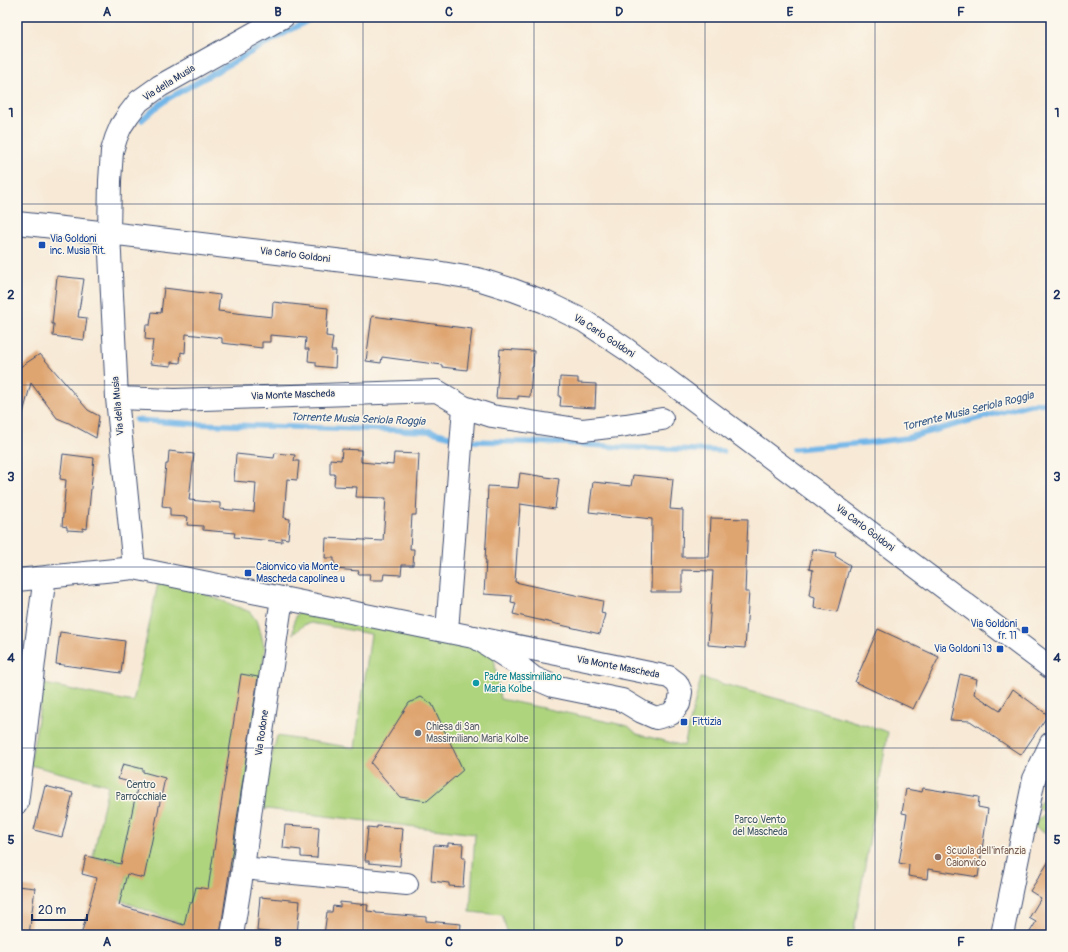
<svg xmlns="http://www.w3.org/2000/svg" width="1068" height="952" viewBox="0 0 1068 952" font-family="Pangolin,sans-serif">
  <rect width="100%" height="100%" fill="#fbf7ec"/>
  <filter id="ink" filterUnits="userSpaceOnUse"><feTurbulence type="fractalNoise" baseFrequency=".025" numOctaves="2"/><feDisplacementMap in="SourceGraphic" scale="8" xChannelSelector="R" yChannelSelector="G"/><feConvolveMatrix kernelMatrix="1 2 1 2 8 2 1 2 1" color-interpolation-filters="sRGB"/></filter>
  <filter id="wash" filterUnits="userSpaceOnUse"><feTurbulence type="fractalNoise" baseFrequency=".012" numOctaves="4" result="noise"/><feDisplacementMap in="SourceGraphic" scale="16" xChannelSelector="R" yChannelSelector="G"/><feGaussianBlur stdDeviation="0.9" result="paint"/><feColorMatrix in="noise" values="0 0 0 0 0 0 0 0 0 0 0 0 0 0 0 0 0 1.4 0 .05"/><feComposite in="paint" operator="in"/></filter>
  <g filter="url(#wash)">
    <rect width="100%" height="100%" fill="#f7e9d5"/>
    <path fill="#afd47e" stroke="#65826e" d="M158,583l28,3 64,26 8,11 7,26 -21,158 -22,128 -38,-10 -64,-25 9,-34 -36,-9 15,-72 -78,-20 14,-81 89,18z
      M298,612l183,35 13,10 6,42 128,27 9,8 47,12 17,-68 103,28 84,26 -35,203h-345l-6,-20 -32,-3 5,-78 -216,-26 18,-72 78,12 16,-114 -60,-11 -7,2 -11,9 1,-13z
      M1051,788v49l-19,-12 14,-12 -9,-6z"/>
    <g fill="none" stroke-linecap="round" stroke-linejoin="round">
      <path stroke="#72b6e8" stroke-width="5.5" d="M142,120l16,-14 11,-8 145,-81
        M136,420l60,4 233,7 27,7
        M467,441l99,2 51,4 106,4
        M794,449l81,-7 32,-4 123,-34 21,-1"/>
    </g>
    <g id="blocks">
      <path fill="#dfa571" d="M57,276l27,3 -6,38 9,1 -3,22 -31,-4 1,-12h-2z
        M164,288l56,7 -2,16 54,6 1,-15 55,6 -2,28 7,1 -2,14h5l-1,17 -19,-2v-4l-8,-1 1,-12h-4l1,-11 -36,-3v7h-8v6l-40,-5v-5l-36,-4 -1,19 -4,-1 -1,11 -9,-1v4l-21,-2 3,-24 -8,-1 1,-14h4l2,-13 9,1z
        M372,316l100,13 -5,41 -25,-3v-2l-60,-8 -1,6 -15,-2z
        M500,349l34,2 -1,16h-1l-2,30 -12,-1v3l-22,-1z
        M40,354l48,56 11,6 -3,22 -27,-15 -12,-5 -26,-35 -9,34 -5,-1v-47z
        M560,377l18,1v5l18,1 -1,24 -35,-2 1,-9h-2z
        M342,449l19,1v12l32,3 1,-12 25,1 -3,61h-4l-2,34h4l-1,16h-11l-1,10 -17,-1 -1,6h-14l1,-6h-12l1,-3 -25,-2v-11h-9l1,-20 57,3 3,-43 -30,-1 1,-10 -23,-1 1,-12h-5v-15l11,1z
        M169,451l25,3 -5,46 31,3v6l34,3 2,-29 -22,-2 2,-27 38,4 1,-5 20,2 -1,6h5l-2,19 -10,-1 -3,39 6,1 -2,20 -6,-1v4l-48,-5 1,-4 -32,-3v-4l-16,-1 1,-8 -18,-1v-9l-8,-1 4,-42h2z
        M63,454l31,4 -7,71 -4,-1v3l-16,-1v-3l-5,-1 4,-46 -6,-1z
        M520,473l39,6 -4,30 -35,-5 -5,78 88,19 -2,12 4,1 -5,20 -87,-20 3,-11 -5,-1 1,-6 -28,-2 2,-34h-1l3,-52h-1l1,-22 30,2z
        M633,475l40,4 -3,30 13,1 -1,47h27l2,-39 37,1 -3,73h4l-4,56 -37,-3 5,-74 -31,-1v22h-31l1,-73 -63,-7 4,-30 38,4z
        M813,549l23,4 -1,3 15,9 -13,47 -23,-4 1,-11 -6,-2 4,-25 -4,-1z
        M878,629l61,28 -26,52 -58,-27z
        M60,632l65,9 -4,32 -65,-9z
        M241,674l17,3 -38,258h-139l16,-57 -15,-4 4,-18 35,8 17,-80 -20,-5 5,-15 20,5v3l22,6 -21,100 -17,-4 -8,31 65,20 5,-22h3l4,-16 12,2z
        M960,674l17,5 -3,15 26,17 13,-22 35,26 -27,40 -51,-34 -20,-1z
        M421,697l11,7 31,66 -36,31 -27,-4 -29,-34 38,-60z
        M45,786l28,7 -11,44 -28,-7z
        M923,788l56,9 -1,10 10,2 -10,68 -50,-8 -1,10 -19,-3 1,-11 -10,-2 8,-49 -5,-1 4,-24 16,3z
        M285,825l34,2 -2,31 -16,-1v-7l-18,-2z
        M377,826l26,2 -3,38 -31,-3v-2h-4l3,-34 9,1z
        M448,843l15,1 -1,14h3l-2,29 -14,-1v-3l-18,-2 3,-36 14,1z
        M1051,858v77h-23l8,-13 -7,-4 12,-20 -11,-7z
        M17,886l18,2 -6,47h-12z
        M260,897l40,4 -3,34 -40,-4z
        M340,902l28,3 -1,6 9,1v1l50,4v4l35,3 -1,11h-136l3,-23h5l1,-6 7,1z"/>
    </g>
  </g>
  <g filter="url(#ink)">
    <use href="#blocks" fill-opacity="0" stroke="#3c4b70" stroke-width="1"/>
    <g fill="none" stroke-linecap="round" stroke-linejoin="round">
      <defs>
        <path id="minor" d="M17,223l92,10 327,39 42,7 35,11 32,12 39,19 42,28 425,319
          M117,398l58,2 262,-9 27,16 28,9 91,14 43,-5 36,-6
          M134,568l-17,-170 -8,-165 1,-52 2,-30 4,-13 5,-12 8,-12 10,-13 21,-15 123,-69
          M17,580l117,-12 148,30 387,79 8,6 4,9 -2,12 -8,10 -15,4 -14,-6 -20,-12 -69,-14 -19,-8 -20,-16 -39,-25
          M447,631l17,-224
          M17,803c10,-75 17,-151 28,-226
          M243,868l164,16
          M232,935l11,-67 11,-82 28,-188
          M1002,935l32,-156 17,-36"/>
      </defs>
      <use href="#minor" stroke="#3c4b70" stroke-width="24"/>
      <use href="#minor" stroke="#fff" stroke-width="22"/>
    </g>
  </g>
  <path fill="none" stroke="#1b2f5e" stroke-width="1" stroke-opacity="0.55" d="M193,17v918M363,17v918M534,17v918M705,17v918M875,17v918M17,204h1034M17,385h1034M17,567h1034M17,748h1034"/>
  <g fill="#1a4fb4" stroke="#fbf7ec" stroke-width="1.5">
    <rect x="38" y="241" width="8" height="8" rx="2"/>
    <rect x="244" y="569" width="8" height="8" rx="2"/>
    <rect x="1021" y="626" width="8" height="8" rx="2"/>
    <rect x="996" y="645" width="8" height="8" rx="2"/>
    <rect x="680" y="718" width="8" height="8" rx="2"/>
  </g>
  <circle fill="#0f9aa8" stroke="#fbf7ec" stroke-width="1.5" cx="476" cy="683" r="4"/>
  <circle fill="#6b7280" stroke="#fbf7ec" stroke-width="1.5" cx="418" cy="733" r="4"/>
  <circle fill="#8d6e63" stroke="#fbf7ec" stroke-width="1.5" cx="938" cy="857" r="4"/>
  <g text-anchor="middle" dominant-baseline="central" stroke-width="3" stroke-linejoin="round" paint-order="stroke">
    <g font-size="10" fill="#1b2f5e" stroke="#fbf7ec">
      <text transform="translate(169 83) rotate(-32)">Via della Musia</text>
      <text transform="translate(295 255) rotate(7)">Via Carlo Goldoni</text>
      <text transform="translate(604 336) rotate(33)">Via Carlo Goldoni</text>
      <text transform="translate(293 395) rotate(-2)">Via Monte Mascheda</text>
      <text transform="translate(118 406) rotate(-95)">Via della Musia</text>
      <text transform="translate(865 528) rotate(37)">Via Carlo Goldoni</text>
      <text transform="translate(618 667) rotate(11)">Via Monte Mascheda</text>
      <text transform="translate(262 733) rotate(-82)">Via Rodone</text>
    </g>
    <g font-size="10" fill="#164399" stroke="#fbf7ec" text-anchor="start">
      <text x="50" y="239">Via Goldoni<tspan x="50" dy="12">inc. Musia Rit.</tspan></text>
      <text x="256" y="567">Caionvico via Monte<tspan x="256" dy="12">Mascheda capolinea u</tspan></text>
      <text x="1017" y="624" text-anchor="end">Via Goldoni<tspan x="1017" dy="12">fr. 11</tspan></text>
      <text x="992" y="649" text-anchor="end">Via Goldoni 13</text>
      <text x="692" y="722">Fittizia</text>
    </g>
    <g font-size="10" fill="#0d838f" stroke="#fbf7ec" text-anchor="start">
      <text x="484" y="677">Padre Massimiliano<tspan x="484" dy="12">Maria Kolbe</tspan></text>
    </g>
    <g font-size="10" fill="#5b616d" stroke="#fbf7ec" text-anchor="start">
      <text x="426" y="727">Chiesa di San<tspan x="426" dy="12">Massimiliano Maria Kolbe</tspan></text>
    </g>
    <g font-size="10" fill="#405866" stroke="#fbf7ec">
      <text x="141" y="785">Centro<tspan x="141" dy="12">Parrocchiale</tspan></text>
      <text x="760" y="820">Parco Vento<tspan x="760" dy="12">del Mascheda</tspan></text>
    </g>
    <g font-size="10" fill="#785e54" stroke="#fbf7ec" text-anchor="start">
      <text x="946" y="851">Scuola dell'infanzia<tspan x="946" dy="12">Caionvico</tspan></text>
    </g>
    <g font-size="11" font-style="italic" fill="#355887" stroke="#fbf7ec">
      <text transform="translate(968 411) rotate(-14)">Torrente Musia Seriola Roggia</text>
      <text transform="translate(358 419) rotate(2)">Torrente Musia Seriola Roggia</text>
    </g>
  </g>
  <rect width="1068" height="952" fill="none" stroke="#fbf7ec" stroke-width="44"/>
  <path d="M32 914v6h55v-6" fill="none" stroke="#1b2f5e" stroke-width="2"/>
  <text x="38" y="914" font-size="12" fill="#1b2f5e" stroke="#fbf7ec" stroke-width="3" paint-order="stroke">20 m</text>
  <rect x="22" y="22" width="1024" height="908" fill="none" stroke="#1b2f5e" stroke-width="1.5"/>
  <g font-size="13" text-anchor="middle" font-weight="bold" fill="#1b2f5e">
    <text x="107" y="16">A</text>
    <text x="278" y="16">B</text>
    <text x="449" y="16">C</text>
    <text x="619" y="16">D</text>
    <text x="790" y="16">E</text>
    <text x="961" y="16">F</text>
    <text x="11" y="117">1</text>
    <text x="1057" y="117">1</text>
    <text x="11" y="299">2</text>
    <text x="1057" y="299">2</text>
    <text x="11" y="481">3</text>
    <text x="1057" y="481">3</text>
    <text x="11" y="662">4</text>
    <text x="1057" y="662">4</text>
    <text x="11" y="844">5</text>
    <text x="1057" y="844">5</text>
    <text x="107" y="946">A</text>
    <text x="278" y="946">B</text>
    <text x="449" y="946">C</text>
    <text x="619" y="946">D</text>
    <text x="790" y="946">E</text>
    <text x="961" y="946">F</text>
  </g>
</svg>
